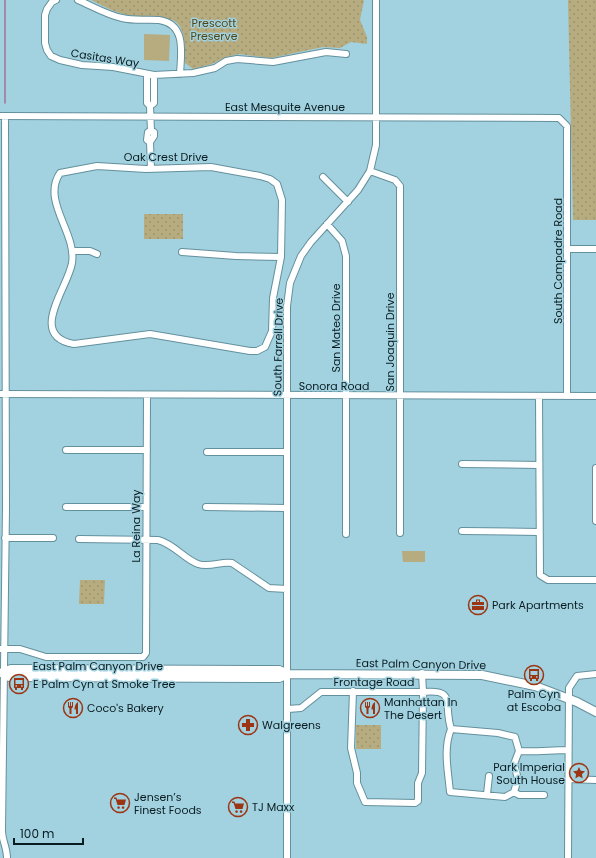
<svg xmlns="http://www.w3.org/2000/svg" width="596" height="858" viewBox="0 0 596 858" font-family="Poppins,sans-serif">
  <defs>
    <pattern id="green-dots" width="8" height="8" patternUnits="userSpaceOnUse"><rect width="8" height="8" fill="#b6ac80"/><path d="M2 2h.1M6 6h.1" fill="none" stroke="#9b936e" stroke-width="1.8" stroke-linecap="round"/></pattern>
  </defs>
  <rect width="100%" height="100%" fill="#a2d1df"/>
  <path fill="url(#green-dots)" d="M91,0h273l-4,20 7,17v7l-16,-2 -11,6 -17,-1 -52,11 -32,-4 -13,3 -14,7 -19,5 -8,-6c2,-55 -15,-43 -57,-48 -13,-2 -26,-10 -37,-15z
    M568,0h28v220h-23z
    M144,214h39v25h-39z
    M80,580h25l-1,24h-25z
    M356,725h25v24h-25z"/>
  <path fill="#b6ac80" d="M144,34l26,1 -1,26 -25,-1z
    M402,551h23v11h-22z"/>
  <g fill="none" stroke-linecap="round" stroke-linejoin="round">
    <path stroke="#a77098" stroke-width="1.5" d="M5,0v103"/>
    <defs>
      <path id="minor" d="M56,0l-4,2 -5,7 -2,6v28l2,7 4,6 9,4 22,5 31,2 41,8 39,-2 22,-5 11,-7 11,-2 36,3 53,-10 20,2
        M78,0c14,6 29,15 44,18 12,3 25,1 37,2 28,4 22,34 21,54
        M147,75v28l3,3 1,25
        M150,106l4,-3v-28
        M0,116l559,2 8,8v270
        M5,116l1,391 -4,323c0,11 5,17 5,28
        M150,142l-3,-2 1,-8 3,-1 3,1v4l-4,6 1,27
        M97,166l49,3 65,-2 49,9 10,3 7,5 5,16 -1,57 -8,41 -1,33 -7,16 -8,4h-7l-100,-17 -76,10c-47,-8 -6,-56 -2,-81 5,-30 -31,-62 -12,-90z
        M370,171l25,9 5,6v347
        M323,177l25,25
        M327,224l15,17 4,15v278
        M568,249h28
        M73,251h17l7,3
        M182,252l54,4 45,1
        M0,394l596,2
        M539,396l1,179 8,5h48
        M66,450h81
        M207,452h79
        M462,464l77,1
        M596,468v53
        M66,507h80
        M206,507l80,1
        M462,531l77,1
        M5,538h48
        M79,539l79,1c16,4 26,19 40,24 12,4 23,-3 34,-1l37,25 18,1
        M0,649h20l26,8h97l3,-4 1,-258
        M353,691l-2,57 6,25v10l8,19 50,1 3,-2v-18l4,-10 1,-81c34,-3 20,11 28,37
        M288,709l13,-1 20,-16h102l-1,-19
        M451,729l47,4 17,4 4,14 -5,13 4,15 -4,13 -9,5 -55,-5c-2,-22 -7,-43 1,-63z
        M519,751c17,1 32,-1 49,-1
        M568,779l28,1
        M514,792l5,3h25
        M487,794l2,-18
        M287,858v-552l3,-23 11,-27 10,-14 47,-52 12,-19 6,-26v-145
        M568,858l1,-170 8,-12 19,-2"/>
      <path id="major" d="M0,673l11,-4 268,1 9,4 194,1 53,11 42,16 19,10
        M3,673l6,4 270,1 9,-4"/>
    </defs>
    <use href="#minor" stroke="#63909d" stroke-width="8"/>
    <use href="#major" stroke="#63909d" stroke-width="10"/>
    <use href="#minor" stroke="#fff" stroke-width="6"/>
    <use href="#major" stroke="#fff" stroke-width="8"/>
  </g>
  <defs>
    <symbol id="office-ring" viewBox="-11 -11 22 22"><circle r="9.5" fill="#a2d1df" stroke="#9c3513" stroke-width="1.5"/><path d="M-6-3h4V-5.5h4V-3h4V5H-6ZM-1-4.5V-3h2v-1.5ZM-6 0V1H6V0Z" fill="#9c3513"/></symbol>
    <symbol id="bus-ring" viewBox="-11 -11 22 22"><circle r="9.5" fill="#a2d1df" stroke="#9c3513" stroke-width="1.5"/><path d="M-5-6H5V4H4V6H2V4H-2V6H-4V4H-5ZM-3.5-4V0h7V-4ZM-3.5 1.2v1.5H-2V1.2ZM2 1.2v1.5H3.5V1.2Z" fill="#9c3513"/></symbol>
    <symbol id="restaurant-ring" viewBox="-11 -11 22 22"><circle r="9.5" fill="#a2d1df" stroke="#9c3513" stroke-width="1.5"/><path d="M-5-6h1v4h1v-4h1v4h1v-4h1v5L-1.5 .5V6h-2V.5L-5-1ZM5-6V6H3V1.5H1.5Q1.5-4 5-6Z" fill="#9c3513"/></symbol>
    <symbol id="pharmacy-ring" viewBox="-11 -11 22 22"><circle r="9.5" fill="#a2d1df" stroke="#9c3513" stroke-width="1.5"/><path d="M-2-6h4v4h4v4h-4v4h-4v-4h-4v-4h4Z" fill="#9c3513"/></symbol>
    <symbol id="sight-ring" viewBox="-11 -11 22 22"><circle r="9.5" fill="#a2d1df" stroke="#9c3513" stroke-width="1.5"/><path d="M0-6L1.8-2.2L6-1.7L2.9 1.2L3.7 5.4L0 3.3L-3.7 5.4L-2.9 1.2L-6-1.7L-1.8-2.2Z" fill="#9c3513"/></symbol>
    <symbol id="supermarket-ring" viewBox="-11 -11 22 22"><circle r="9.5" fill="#a2d1df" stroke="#9c3513" stroke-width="1.5"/><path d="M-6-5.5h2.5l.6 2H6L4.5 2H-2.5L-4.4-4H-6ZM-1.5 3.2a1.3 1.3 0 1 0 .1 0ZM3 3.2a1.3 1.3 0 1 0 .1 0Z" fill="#9c3513"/></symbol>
  </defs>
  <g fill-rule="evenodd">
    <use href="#office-ring" x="467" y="594" width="22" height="22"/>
    <use href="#bus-ring" x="523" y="664" width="22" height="22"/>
    <use href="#bus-ring" x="8" y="673" width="22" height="22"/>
    <use href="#restaurant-ring" x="62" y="697" width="22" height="22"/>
    <use href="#restaurant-ring" x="359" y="697" width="22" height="22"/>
    <use href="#pharmacy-ring" x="237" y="714" width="22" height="22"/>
    <use href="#sight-ring" x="568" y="762" width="22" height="22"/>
    <use href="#supermarket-ring" x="109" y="792" width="22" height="22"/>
    <use href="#supermarket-ring" x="227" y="796" width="22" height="22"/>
  </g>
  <g text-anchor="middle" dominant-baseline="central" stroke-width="3" stroke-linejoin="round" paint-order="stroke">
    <g font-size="11" fill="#534815" stroke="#a2d1df">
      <text x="214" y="23">Prescott<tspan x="214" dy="13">Preserve</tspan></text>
    </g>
    <g font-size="11" fill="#091c21" stroke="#a2d1df">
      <text transform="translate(105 58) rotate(9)">Casitas Way</text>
      <text x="285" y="107">East Mesquite Avenue</text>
      <text x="166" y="157">Oak Crest Drive</text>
      <text transform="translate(558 261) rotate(-90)">South Compadre Road</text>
      <text transform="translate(336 328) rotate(-90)">San Mateo Drive</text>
      <text transform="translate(390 342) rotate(-90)">San Joaquin Drive</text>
      <text transform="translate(278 347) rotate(-89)">South Farrell Drive</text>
      <text x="334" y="386">Sonora Road</text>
      <text transform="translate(136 526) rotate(-90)">La Reina Way</text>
      <text transform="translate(421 664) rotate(1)">East Palm Canyon Drive</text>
      <text x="98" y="666">East Palm Canyon Drive</text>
      <text x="374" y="682">Frontage Road</text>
    </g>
    <g font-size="11" fill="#091c21" stroke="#a2d1df" text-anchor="start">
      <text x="492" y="605">Park Apartments</text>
      <text x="33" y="684">E Palm Cyn at Smoke Tree</text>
      <text x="534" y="694" text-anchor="middle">Palm Cyn<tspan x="534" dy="13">at Escoba</tspan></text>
      <text x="384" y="702">Manhattan In<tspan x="384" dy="13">The Desert</tspan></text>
      <text x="87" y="708">Coco's Bakery</text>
      <text x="262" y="725">Walgreens</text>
      <text x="565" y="767" text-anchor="end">Park Imperial<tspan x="565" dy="13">South House</tspan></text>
      <text x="134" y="797">Jensen’s<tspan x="134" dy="13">Finest Foods</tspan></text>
      <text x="252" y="807">TJ Maxx</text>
    </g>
  </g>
  <path d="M14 838v6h69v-6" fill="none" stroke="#091c21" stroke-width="2"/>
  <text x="20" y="838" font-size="12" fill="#091c21" stroke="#a2d1df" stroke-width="3" paint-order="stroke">100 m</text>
</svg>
